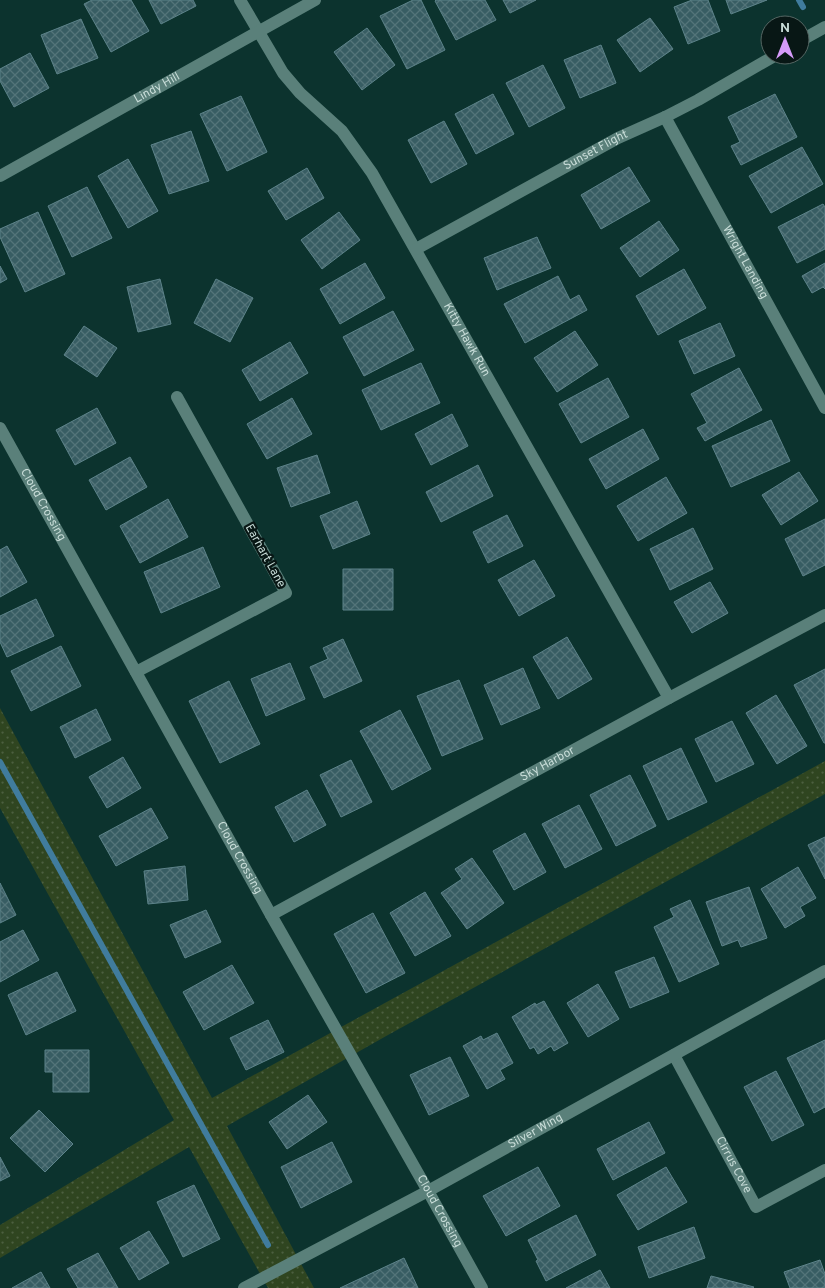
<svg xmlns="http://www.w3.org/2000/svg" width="825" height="1288" viewBox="0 0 825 1288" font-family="Overpass,sans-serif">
  <defs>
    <pattern id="grass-dots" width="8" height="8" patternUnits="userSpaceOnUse" patternTransform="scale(1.25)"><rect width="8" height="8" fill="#2f4520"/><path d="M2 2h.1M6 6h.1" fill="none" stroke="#4c5f40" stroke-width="1.8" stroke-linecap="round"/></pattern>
    <pattern id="building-cross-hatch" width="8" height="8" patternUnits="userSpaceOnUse" patternTransform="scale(1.25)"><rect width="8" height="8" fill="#385d63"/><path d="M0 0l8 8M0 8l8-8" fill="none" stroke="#537479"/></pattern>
  </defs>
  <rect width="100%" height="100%" fill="#0c332e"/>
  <path fill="url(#grass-dots)" d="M0,708l212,390 613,-337v33l-437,241 -161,91 87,162h-46l-79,-141 -189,111v-33l174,-105 -174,-312z"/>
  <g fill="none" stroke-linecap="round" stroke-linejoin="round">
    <path stroke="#407c9d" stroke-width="6" d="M799,0l4,7
      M0,762l268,483"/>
  </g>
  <path fill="url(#building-cross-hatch)" stroke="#5d838a" d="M92,0h39l18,31 -38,21 -27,-48z
    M149,0h44l3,6 -35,18z
    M413,0h8l24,50 -38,19 -27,-53z
    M436,0h49l11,20 -40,20 -21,-39z
    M503,0h33l-26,13z
    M692,0h16l12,31 -32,13 -14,-37z
    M726,0h41l-36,14z
    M650,18l23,31 -33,23 -23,-32z
    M81,19l17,39 -41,16 -16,-39z
    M367,28l28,37 -33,25 -28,-38z
    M601,45l15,38 -36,15 -16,-38z
    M30,53l19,35 -35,19 -14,-26v-12z
    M543,65l22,43 -36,19 -23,-44z
    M493,94l21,40 -38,20 -21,-40z
    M775,94l22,43 -56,28 -10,-19 9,-4 -12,-25z
    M241,96l26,56 -40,19 -27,-57z
    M444,121l23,43 -36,19 -23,-43z
    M191,131l18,50 -40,13 -18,-49z
    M802,147l21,37 -52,29 -22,-37z
    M128,159l30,52 -30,17 -30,-52z
    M629,167l21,34 -49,28 -20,-34z
    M307,168l17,30 -38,22 -18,-29z
    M87,187l25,51 -40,19 -24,-51z
    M823,204l2,3v42l-28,14 -19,-36z
    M38,212l27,62 -40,18 -25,-55v-8z
    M339,212l21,28 -38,29 -21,-29z
    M659,221l20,29 -39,27 -20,-29z
    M537,237l14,31 -54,22 -13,-32z
    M365,263l20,35 -45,26 -20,-35z
    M825,263v26l-2,-2 -11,6 -10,-17z
    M0,266l7,13 -7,4z
    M684,269l22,39 -48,27 -22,-39z
    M558,276l12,24 9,-5 8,15 -62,33 -21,-39z
    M160,279l11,45 -33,8 -11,-45z
    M216,279l37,19 -23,44 -36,-19z
    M393,311l21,39 -50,26 -21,-39z
    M720,323l15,33 -41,18 -15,-33z
    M84,326l33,22 -20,29 -33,-22z
    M575,331l23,34 -41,27 -23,-34z
    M290,342l18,31 -48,28 -18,-31z
    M421,363l19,40 -59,27 -19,-40z
    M739,368l23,42 -57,31 -8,-13 10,-5 -16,-29z
    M608,378l21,39 -48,26 -22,-39z
    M292,398l20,36 -45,25 -20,-35z
    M97,408l19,35 -41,22 -19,-35z
    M452,414l16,32 -37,19 -16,-31z
    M771,420l19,41 -59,26 -19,-41z
    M643,429l16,30 -53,30 -17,-30z
    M317,455l13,38 -39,14 -14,-39z
    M130,457l17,30 -41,23 -17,-30z
    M478,465l15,31 -52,26 -15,-30z
    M799,472l19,29 -37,24 -19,-30z
    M666,477l21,36 -49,28 -21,-35z
    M168,499l20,38 -48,26 -20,-37z
    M357,501l13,33 -37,15 -13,-33z
    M507,515l16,31 -35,17 -15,-31z
    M825,519v46l-22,11 -18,-37z
    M693,528l20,41 -43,21 -20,-41z
    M7,546l20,36 -27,15v-47z
    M203,547l17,40 -59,26 -17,-41z
    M534,560l21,36 -36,20 -21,-36z
    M343,569h50v41h-50z
    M710,582l18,31 -36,20 -18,-31z
    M36,599l18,37 -47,21 -7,-15v-26z
    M567,637l25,42 -34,20 -25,-42z
    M343,639l19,42 -38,17 -14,-31 18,-8 -5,-11z
    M61,646l20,40 -50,25 -20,-40z
    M290,663l15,36 -39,17 -15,-37z
    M523,668l17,40 -39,17 -17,-40z
    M825,669v74h-1l-30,-58z
    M459,680l24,59 -41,17 -25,-60z
    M229,681l31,63 -40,19 -31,-62z
    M776,695l31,51 -30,18 -31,-51z
    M96,709l15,31 -36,18 -15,-31z
    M400,710l31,59 -39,21 -32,-59z
    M732,721l22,43 -38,18 -21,-43z
    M681,748l26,54 -39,18 -25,-54z
    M123,757l18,31 -34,20 -18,-31z
    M351,760l21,42 -31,15 -21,-42z
    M630,775l26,51 -40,20 -26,-51z
    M307,790l19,35 -32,17 -19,-35z
    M579,805l23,44 -37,19 -23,-44z
    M151,808l17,30 -52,28 -17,-30z
    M525,833l21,39 -32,18 -21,-39z
    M825,837v42l-17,-34z
    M472,858l32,45 -37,26 -26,-36 21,-14 -7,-10z
    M185,866l3,34 -40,4 -4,-33z
    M798,867l18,31 -16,9 5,9 -20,12 -24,-39z
    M0,883l16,32 -16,8z
    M749,887l18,51 -26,9 -3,-7 -16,6 -16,-44z
    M425,892l26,44 -36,20 -25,-43z
    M690,900l29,64 -40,18 -25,-55 20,-10 -4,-8z
    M206,910l15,32 -36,16 -15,-33z
    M373,913l32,60 -39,20 -32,-59z
    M23,930l16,30 -39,22v-40z
    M654,957l15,35 -39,16 -15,-36z
    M232,965l22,38 -50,27 -21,-38z
    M57,972l19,39 -50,24 -18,-40z
    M598,984l21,35 -31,18 -21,-34z
    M544,1001l24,42 -14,8 -3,-5 -13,8 -4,-7 -4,2 -18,-32 23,-14 1,2z
    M268,1020l16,32 -38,18 -16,-32z
    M497,1033l16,30 -13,7 5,9 -18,10 -24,-43 18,-10 2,4z
    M825,1040v67l-11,6 -27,-55z
    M45,1050h44v42h-36v-20h-8z
    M450,1057l19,39 -40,19 -19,-40z
    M776,1071l28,54 -32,16 -28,-54z
    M308,1095l19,27 -40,27 -18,-27z
    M39,1110l34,34 -28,28 -35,-34z
    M649,1122l16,31 -52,27 -16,-31z
    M332,1142l20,40 -51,26 -20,-41z
    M0,1157l10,19 -10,5z
    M538,1167l22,39 -54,30 -23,-40z
    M666,1167l21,35 -49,28 -21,-35z
    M194,1185l26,54 -37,18 -26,-55z
    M576,1215l20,40 -50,26 -10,-20 2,-1 -10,-20z
    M694,1227l11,31 -56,20 -11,-31z
    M149,1231l20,32 -30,17 -19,-32z
    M98,1253l20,35h-40l-11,-19z
    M404,1258l14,30h-78z
    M820,1260l5,14v14h-35l-6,-16z
    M600,1270l10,18h-44z
    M41,1272l9,16h-38z
    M711,1276l43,11 -1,1h-46z"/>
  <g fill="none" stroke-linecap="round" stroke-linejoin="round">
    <g stroke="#5a807a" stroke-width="12">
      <path id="s1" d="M240,0l43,73 17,20 42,38 30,42 297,525"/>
      <path d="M800,41l25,-14"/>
      <path id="s2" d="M665,117l160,291"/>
      <path id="s3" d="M0,176l315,-176"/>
      <path id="s4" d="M416,249l202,-111 47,-21 33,-17 78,-45"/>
      <path id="s5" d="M0,428l271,487 157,276 54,97"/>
      <path d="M136,672l150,-79 -109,-196"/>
      <path id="s6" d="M271,915l398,-217 156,-83"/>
      <path id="s7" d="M674,1055l82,152 69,-37"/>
      <path id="s8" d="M244,1288l184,-97 397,-220"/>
    </g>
  </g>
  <g text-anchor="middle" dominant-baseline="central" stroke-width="4.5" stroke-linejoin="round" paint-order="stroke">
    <g font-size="12" fill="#c9ddd9" stroke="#081715">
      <text stroke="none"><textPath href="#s3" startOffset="180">Lindy Hill</textPath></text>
      <text stroke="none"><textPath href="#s4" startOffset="205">Sunset Flight</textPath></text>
      <text stroke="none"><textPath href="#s2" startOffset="166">Wright Landing</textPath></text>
      <text stroke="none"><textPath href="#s1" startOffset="411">Kitty Hawk Run</textPath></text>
      <text stroke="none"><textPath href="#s5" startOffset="88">Cloud Crossing</textPath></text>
      <text transform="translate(265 556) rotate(61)">Earhart Lane</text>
      <text stroke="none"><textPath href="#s6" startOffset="315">Sky Harbor</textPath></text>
      <text stroke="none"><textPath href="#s5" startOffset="492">Cloud Crossing</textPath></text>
      <text stroke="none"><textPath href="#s8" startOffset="331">Silver Wing</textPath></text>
      <text stroke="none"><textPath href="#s7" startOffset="125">Cirrus Cove</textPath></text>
      <text stroke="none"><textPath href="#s5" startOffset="898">Cloud Crossing</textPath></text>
    </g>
  </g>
  <g transform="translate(785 40)"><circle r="24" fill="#081715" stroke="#556663"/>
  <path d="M0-4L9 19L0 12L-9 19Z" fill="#d69bfa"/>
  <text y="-8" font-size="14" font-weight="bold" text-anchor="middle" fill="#c9ddd9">N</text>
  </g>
</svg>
